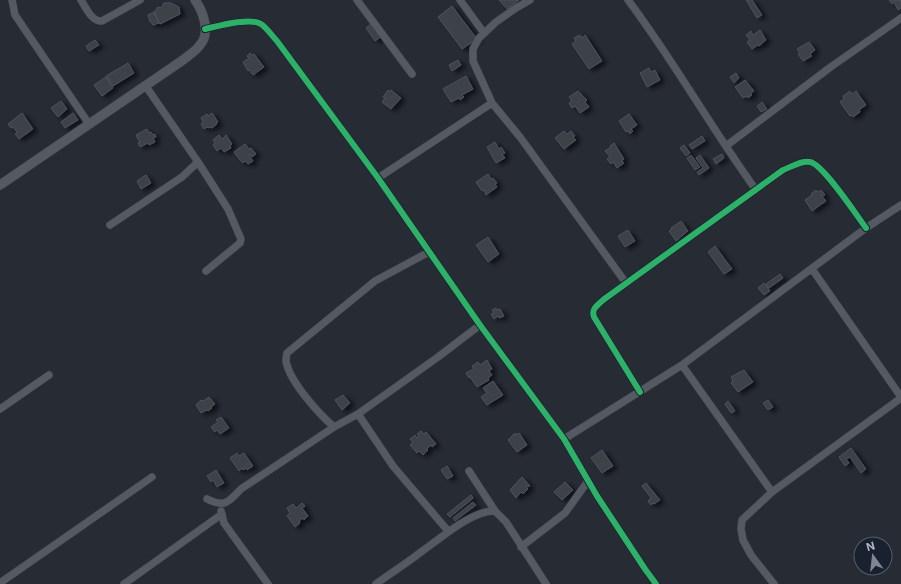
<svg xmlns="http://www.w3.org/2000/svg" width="901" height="584" viewBox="0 0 901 584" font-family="Inter,sans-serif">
  <defs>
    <filter id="shadow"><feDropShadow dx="4.5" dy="2.5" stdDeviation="2" flood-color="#0009"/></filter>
  </defs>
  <rect width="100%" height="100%" fill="#262b34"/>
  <path fill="#3d424a" stroke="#4d535c" filter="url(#shadow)" d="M499,0h20l-12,9z
    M746,0h6l10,15 -5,3z
    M889,0h12v8l-3,2 -4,-8 -2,2z
    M164,3h7l8,4 1,7 -20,10 -6,-12 4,-5 3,1z
    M452,6l25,33 -15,10 -24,-32z
    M154,12l5,11 -6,2 -2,-3h-1l-2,-7z
    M372,23l10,13 -7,5 -9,-13z
    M760,30l6,10 -7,6 -1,-1 -6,4 -5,-7 3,-2 -4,-5 5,-4 2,4z
    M580,35l2,3 3,-3 17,26 -13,8 -17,-25 4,-3 -2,-3z
    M95,40l4,5 -10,6 -3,-5z
    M809,42l6,8 -5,4 2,2 -9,5 -5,-7 2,-1 -3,-4z
    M250,53l2,2 2,-1 10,13 -11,8 -4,-5 -1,1 -5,-9 6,-4 -2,-2z
    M458,60l3,5 -9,6 -3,-6z
    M128,63l6,10 -21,13 -7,-10z
    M649,68l2,4 4,-2 5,10 -13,7 -7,-14z
    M736,73l3,5 -5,5 -4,-6z
    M466,76l7,13 -11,6 2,2 -4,3 -1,-2 -8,4 -8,-13z
    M106,77l7,11 -11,8 -8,-11z
    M745,80l9,11 -4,3 2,1 -4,3 -1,-2 -4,2 -8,-11z
    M388,90l2,2 1,-2 10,8 -10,11 -9,-7 3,-4 -2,-1z
    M578,91l9,9 -2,2 4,5 -9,6 -5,-7 -3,2 -3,-5 3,-2 -3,-4z
    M850,91l2,3 4,-3 10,14 -7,5 1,2 -7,5 -1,-2 -2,1 -10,-14 4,-3 -1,-3z
    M61,101l6,8 -9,8 -7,-9z
    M762,102l5,7 -6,3 -4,-6z
    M22,113l11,16 -14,10 -4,-5 2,-2 -4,-5 -2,1 -3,-4z
    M73,113l5,7 -13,8 -4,-6z
    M212,113l6,9 -2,1 1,1 -5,4 -2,-1 -2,1 -1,-1 -3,2 -3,-5 2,-2 -2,-4 6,-4 1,2z
    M629,114l8,11 -6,4 2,2 -3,3 -2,-3 -2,1 -7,-11z
    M147,129l2,4 2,-1 2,3 2,-1 1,3 -3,1 2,4 -6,3 -1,-2 -8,4 -2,-4h2l-4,-8z
    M564,131l3,3 4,-3 4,5 -2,1 3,3 -12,9 -9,-11z
    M219,135l3,4 4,-4 6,9 -2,2 1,2 -7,4 -3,-4 -4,3 -4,-6 2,-2 -2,-3z
    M702,136l3,5 -13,8 -3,-4z
    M495,142l4,7 2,-2 4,6 -3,1 3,4 -9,5 -9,-16z
    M614,143l10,16 -2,2 2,2 -7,5 -4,-6 -2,2 -4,-5 3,-2 -5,-6 6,-4 -1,-1z
    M245,144l4,5 2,-1 5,6 -4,3 -2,-3 -1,1 4,6 -5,3 -3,-3 -2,2 -3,-3 -6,-8z
    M684,145l6,8 -4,3 -6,-8z
    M722,154l2,4 -8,6 -3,-5z
    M691,155l9,12 -5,3 -8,-12z
    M700,155l9,13 -10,7 -2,-3 6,-4 -7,-10z
    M488,174l3,5 2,-1 4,5 -2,1 2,3 -11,8 -2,-5 -2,1 -6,-9z
    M146,175l5,8 -10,6 -4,-8z
    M816,190l2,2 3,-2 4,5 -3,1 4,5 -14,10 -7,-11 7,-5 -1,-1z
    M681,221l7,10 -12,10 -7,-10 3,-2 -1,-1z
    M628,230l7,11 -10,6 -7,-11z
    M488,237l11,17 -11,8 -12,-17z
    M715,246l17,23 -8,5 -16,-22z
    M780,274l3,4 -14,10 -3,-4z
    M764,283l6,8 -6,4 -6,-7z
    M496,308l1,2 3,-1 4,7 -5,2 -1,-2 -4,3 -3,-5 3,-1 -2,-3z
    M487,360l5,9 -3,2 3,4 -4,3 1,2 -12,7 -7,-10 -1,1 -3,-5 8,-4 -2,-3 6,-4 2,3z
    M744,370l9,12 -15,10 -7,-9 2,-2 -2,-4z
    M493,381l10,14 -16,10 -6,-8 6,-4 -4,-5z
    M343,395l7,8 -8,7 -7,-10z
    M209,397l6,7 -4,3 1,1 -4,3 -1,-1 -6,3 -5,-8 5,-5 2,1z
    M768,400l5,7 -5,3 -5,-7z
    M728,401l7,10 -4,2 -6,-9z
    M221,417l8,11 -9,6 -3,-4 -2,2 -4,-5 7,-5 -2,-2z
    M421,431l3,3 2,-2 10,12 -4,3 -1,-2 -4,4 1,1 -5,5 -4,-4 -2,2 -7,-8 3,-3 -3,-3 5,-4 2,3 2,-2 -2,-2z
    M515,433l1,2 3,-2 8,12 -10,7 -9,-12z
    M851,448l15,21 -5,4 -11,-16 -4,2 3,4 -4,3 -6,-9z
    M602,450l11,16 -11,7 -11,-15z
    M237,453l2,3 5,-3 9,13 -6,4 -1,-2 -3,2 -1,-2 -3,3 -9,-13z
    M447,466l6,10 -6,3 -6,-9z
    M216,470l8,13 -7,4 -4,-7 -2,2 -4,-6z
    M522,477l8,9 -4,1 2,2 -5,5 -2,-2 -5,6 -6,-8z
    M565,482l8,8 -11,10 -8,-8z
    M646,483l14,17 -6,4 -1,-1 -2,2 -3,-4 3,-3 -9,-12z
    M471,495l2,3 -2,2 -21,17 -3,-3z
    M473,502l3,3 -21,16 -2,-3z
    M302,503l3,3 -3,2 6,8 -4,4 -1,-2 -4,3 1,2 -5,4 -8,-11 3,-3 -3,-5 6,-4 3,4z"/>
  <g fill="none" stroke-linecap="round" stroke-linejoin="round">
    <defs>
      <path id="minor" d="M12,0l3,15 74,109
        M81,0c5,8 11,22 21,21l38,-21
        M357,0l55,74
        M460,0l24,33
        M628,0c46,61 83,128 128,190
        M205,29c13,-3 45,-12 56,-5 6,4 11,12 16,17l101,137 102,147 84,114 33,57 48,73 11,15
        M492,103l-19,-42v-12l6,-11 17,-16 20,-14 14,-8
        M726,146l106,-80 69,-48
        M198,162l30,47 13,30 -1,4 -34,28
        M378,178l114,-75 28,34 106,146
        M110,225l72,-48 16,-15 -53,-77
        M812,269l89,128
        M682,365l90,127
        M640,392l-46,-75c-3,-8 3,-11 9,-17l180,-130c8,-3 19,-10 27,-8 13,2 47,54 56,66
        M0,409l49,-34
        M358,414l35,52 55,65
        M334,427c-14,-12 -42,-43 -47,-62 -2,-4 -1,-8 0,-12l88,-72 54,-29
        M564,439l118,-74 184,-137 35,-23
        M469,471l26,40 11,11 40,62
        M207,499c19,9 21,3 34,-10l93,-62 24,-13 80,-57 42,-32
        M221,511l3,12 44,61
        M521,547l44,-34 23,-32
        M0,583l152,-106
        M124,584l98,-70
        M376,584c15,-11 31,-21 45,-32 19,-13 51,-42 74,-41
        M774,584l-23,-29 -8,-15 -2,-11 1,-9 30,-28 129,-94"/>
      <path id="tertiary" d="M0,185l183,-125c6,-5 13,-9 17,-15 11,-12 3,-34 -5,-45"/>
    </defs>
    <use href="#minor" stroke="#42464d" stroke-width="8"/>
    <use href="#tertiary" stroke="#42464d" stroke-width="10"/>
    <use href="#minor" stroke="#555a62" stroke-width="7"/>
    <use href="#tertiary" stroke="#555a62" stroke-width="9"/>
    <defs>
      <path id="cycleway" d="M205,29c13,-3 45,-12 56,-5 6,4 11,12 16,17l101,137 102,147 84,114 33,57 48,73 11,15
        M640,392l-46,-75c-3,-8 3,-11 9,-17l180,-130c8,-3 19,-10 27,-8 13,2 47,54 56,66"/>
    </defs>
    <use href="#cycleway" stroke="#19212e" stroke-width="8"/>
    <use href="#cycleway" stroke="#2db169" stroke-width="6"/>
  </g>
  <g transform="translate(873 556) rotate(345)"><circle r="19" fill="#19212e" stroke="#555d6b"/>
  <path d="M0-3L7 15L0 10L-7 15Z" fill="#7e8694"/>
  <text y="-6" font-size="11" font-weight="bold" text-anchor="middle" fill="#aeb7c7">N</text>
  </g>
</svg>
